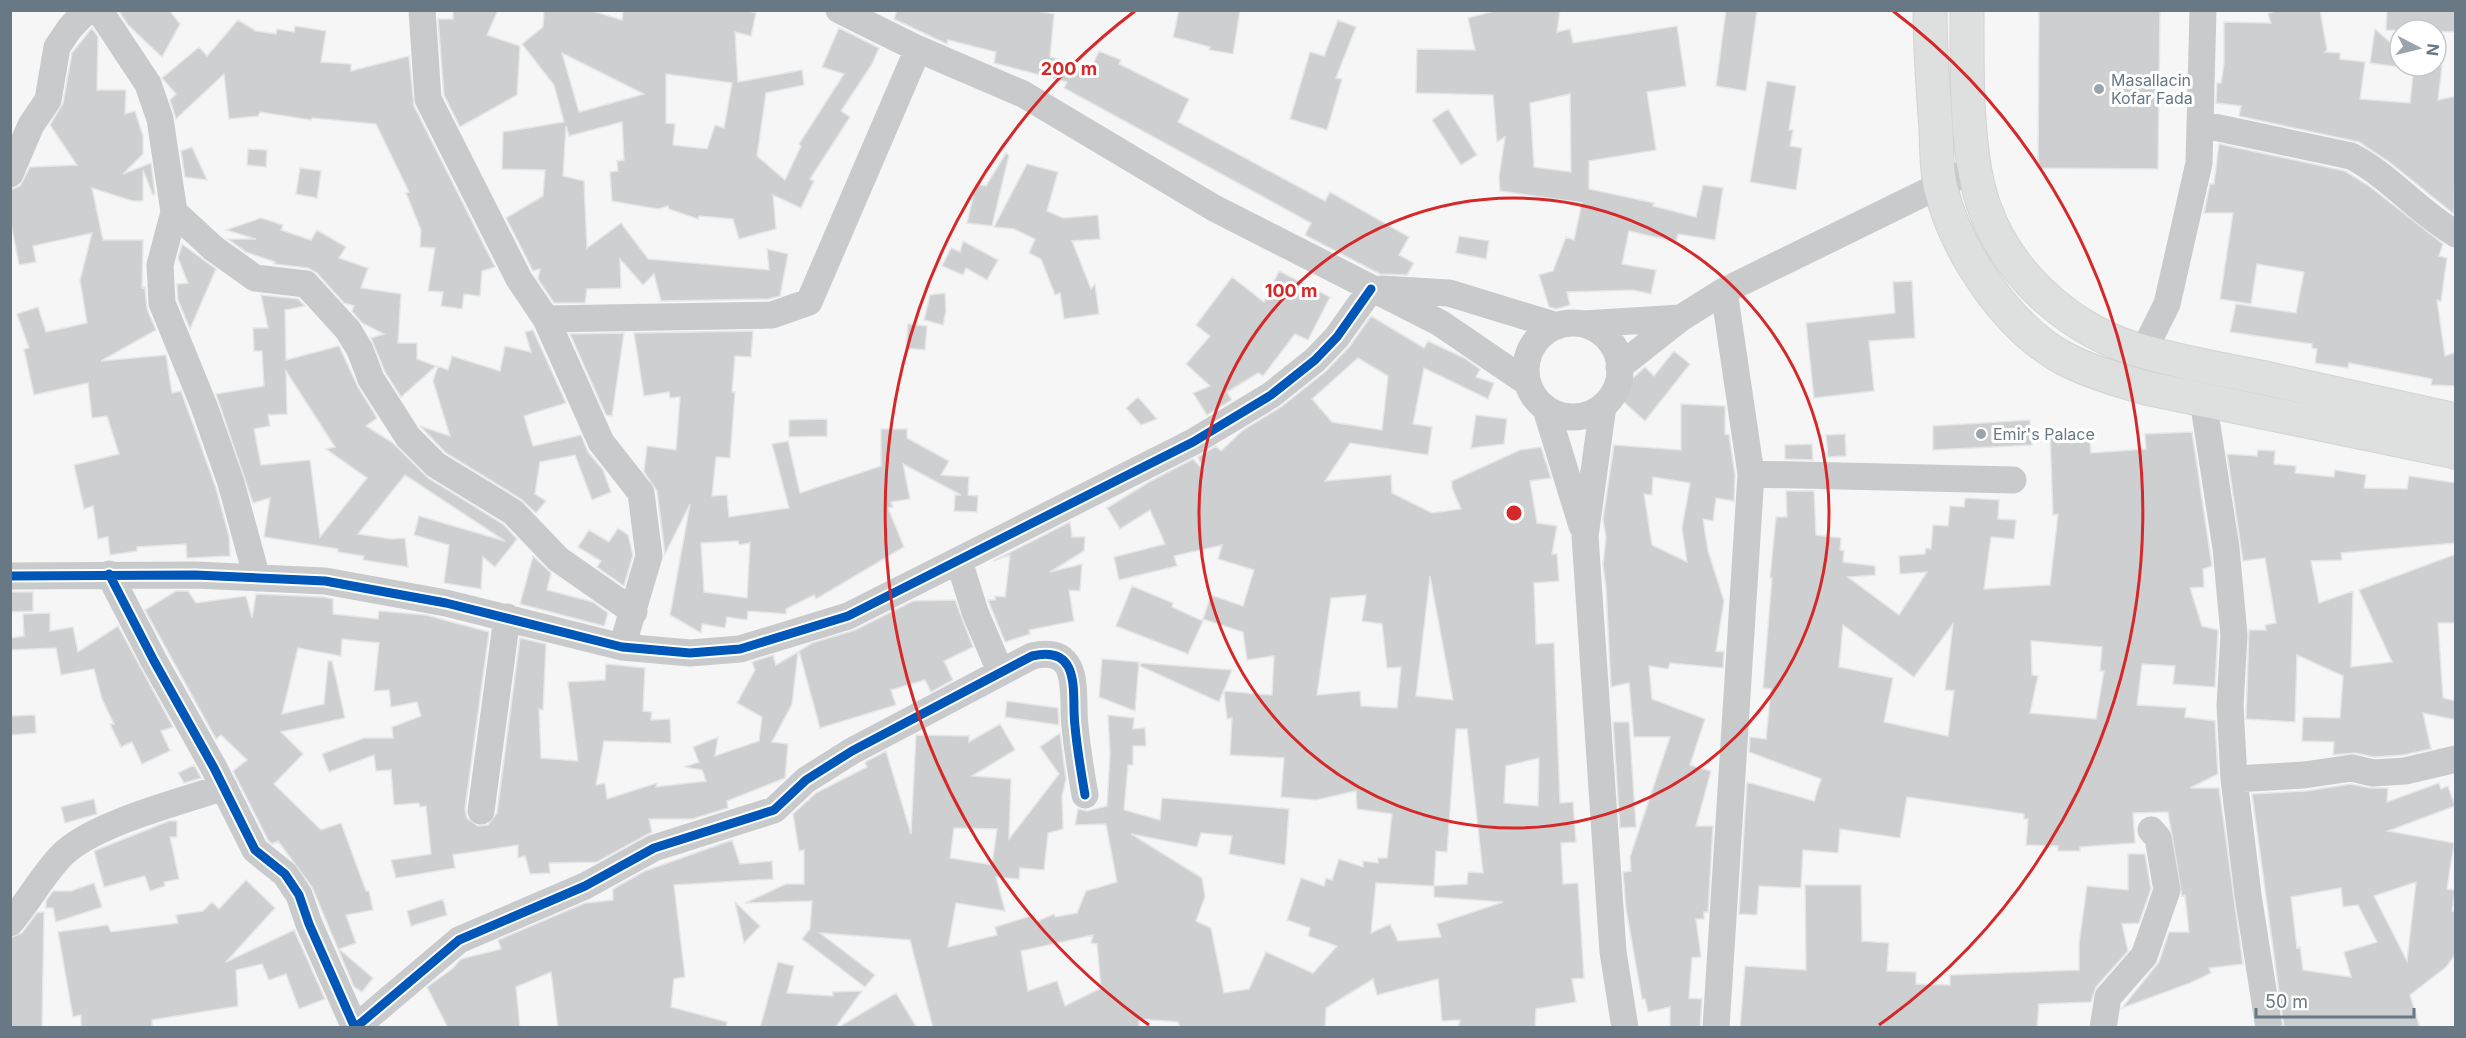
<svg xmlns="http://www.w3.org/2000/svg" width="2466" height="1038" viewBox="0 0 2466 1038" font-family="Inter,sans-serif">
  <rect width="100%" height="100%" fill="#f6f6f6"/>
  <path fill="#cdcfd0" stroke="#e6e6e6" stroke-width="1.5" fill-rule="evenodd" d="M118,10h51l11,14 -18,33 -34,-32z
    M453,10h45l-11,25 33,11 -3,49 -57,32 -16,-32 -6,-76h15z
    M544,10h45l33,10 1,-10h122l11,3 -5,23 -16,-4 3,50 64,-12 2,15 -38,8 -9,63 28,24 16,-34 -2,-2 45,-70 -22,-7 17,-39 40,20 -7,16 -31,47 9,6 -40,62 4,2 -13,27 -28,-13 3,34 -37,10 -6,-20 -34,-3 -1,3 -29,-10 -1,-3 -10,3 -46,-8 -2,-29 8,-1 -1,-10 7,-1 -2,-38 -53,14 -3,-10 -3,50 21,5 3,67 34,-25 27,36 121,11 -2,-21 21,5 -8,42 -11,3 -108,2 -7,-27 -11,11 -23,-26 1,29 -34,1 -2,14h-31l-16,-24 2,-10 -7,2 -27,-53 37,-22 2,-26 -43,-1 1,-37 61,-10 -10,-37 -32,-41 21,-17zM562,53l82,41 -65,18zM666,74l66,9 -8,45 -9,-3 -8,24 -34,-4 2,-21 -9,-1z
    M897,10h134l23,4 -4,43 19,5 20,11 10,-22 22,9 -2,4 70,35 -11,23 147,79 5,-9 79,45 -10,18 15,8 -7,12 -27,-1 -75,-39 6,-12 -247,-135 3,-6 -73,-19 2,-11 -48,-12 -1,4 -53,-25z
    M1179,10h61l-7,44 -24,-4 1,-3 -37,-10z
    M1498,10h62l-3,22 13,-3 3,14 104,-17 9,60 -39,6 9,58 -67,11v28l65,14 -1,3 43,11 7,-32 20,3 -8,52 -37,-6 -2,8 -47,-11 -7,33 34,6 -5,24 -18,-4 -66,2 3,13 -14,4 -7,-2 -10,-32 14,-4 13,-34 8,3 8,-37 -82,-12 -1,-14 6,-40 -8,5 -4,-47 -77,-2 1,-44 58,1 -7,-32zM1570,94l1,78 -37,-5 -4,-64z
    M1726,10h31l-11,81 -30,-5z
    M2039,10h121l-2,159 -120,-1z
    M2277,10h43l7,40 -2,2 15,1v6l25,3 -5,37 50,4 4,-37h28l-4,34 18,-4 -2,118 -66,-53 -29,-19 -120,-26 2,-10 -25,-3 1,-20h4l3,-20v-41l47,1 -3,-9z
    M2387,10h69v22l-70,-2z
    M238,20l18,11 20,3 1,-5 17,3 1,-6 31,5 -5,31 30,2v7l58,-15 5,50 81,161 -13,4 -2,25 -16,-2 -2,15 -21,-3 2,-14 -15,-1 7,-43 -15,-1 1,-17 -15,-37 3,-1 -33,-68 -64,-6 -1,2 -51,-8 -2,4 -29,3 -5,-45 -48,45 -6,-19 6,-6 -14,-16 37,-31 8,9z
    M1338,20l18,7 -20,51 6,1 -15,51 -37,-11 20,-67 14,4z
    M92,28l6,9 -1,53h29l-1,24 10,-3 8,25v18l-20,20 28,-11 4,31 -2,1 -10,-25v31h-10l-41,-13 11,52h40l-1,48 3,-1 2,22 9,21 -55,31 65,-6 6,38 9,-2 35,97 13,48 1,20 -43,2 -1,-14 -49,3v4l-27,4 -2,-18 -10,2 -5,-33 -9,3 -10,-44 45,-11 -12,-38 -15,2 -4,-35 -54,12 -10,-46 5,-1 -12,-34 21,-7 8,25 41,-9 -7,-43 12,-47 -59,13 3,16 -17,3 -9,-47v-28l10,-4 10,-19 47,-2 -27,-40 13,-22 9,-50z
    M2375,29l25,22v16l-30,-4z
    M1767,81l29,5 -7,44h4l-3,16 12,2 -6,42 -46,-8z
    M1448,109l29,46 -16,10 -29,-45z
    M2219,144l126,27 24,15 74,58 -4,12 8,2 -6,43 -4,-1 8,56 11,-4v34l-25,-1 1,-6 -83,-16 -1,5 -33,-5 2,-14 -5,-1v-4l-82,-12 6,-28 60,9 8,-41 -47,-8 -6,40 -31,-5 13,-86h-29l6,-29h4z
    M192,147l15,33 -22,-3 -4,-26z
    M248,149l19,1 -1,17 -19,-2z
    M1006,153l3,2 -17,71 -25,-3 9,-39 10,2z
    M1027,164l31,8 -11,39 16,7 35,-3 2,24 -28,2 19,48 4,-5 4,30 -35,5 -4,-26 -5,2 -14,-36 -12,-6 6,-14 -21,-10 -20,-2z
    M300,168l21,3 -4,27 -21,-4z
    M261,218l22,7 -2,5 30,10 6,-10 29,17 -7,11 29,10 -7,20 40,6 -3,49h19v16l19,7 -35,31 -16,-25 -14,-34 13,-4 -22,-11 -10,-12 2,-5 -10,-3 -27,-30 -9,-5 -34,-4 1,-2 -29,-10 -18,-13h28l-30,-9z
    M1459,236l30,5 -3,18 -30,-6z
    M963,241l35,19 -11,20 -21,-12 -3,7 -21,-9 9,-18 9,4z
    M182,244l34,25 -26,60 -12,-29 -1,-16 11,-1 -10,-25z
    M1279,271l51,26 -22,43 -13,-6 -32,42 -5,-3 -31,19 5,8 -25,15 -14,-22 17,-7 -24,-22 24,-28 -14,-11 36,-48 32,25z
    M1912,281l3,57 -46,3 5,50 -60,7 -8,-75 89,-10 -2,-31z
    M945,293l1,18 -3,14 -19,-5 6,-25z
    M261,295l37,4 7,7 -20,4 1,50 53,-14 19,41 19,31 -11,8 27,17 35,35 75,46 14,15 -22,28 -12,-10 -2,32 -37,-6 5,-38 -35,-10 5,-19 86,25 -100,-66 -47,59 33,5 14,-1 3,29 -45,-7 1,-4 -26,-4v-3l-74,-12 6,-39 -17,5 -37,-109 48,-8 -2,-35h-8l-1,-23h15zM286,371l49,76 -9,2 41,29 -47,59 -10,-77 -49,5 -7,-36 16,-3 -2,-11 19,-1z
    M1371,316l53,32 4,-7 36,17 16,11 -4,8 18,6 -6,16 -64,-31 -11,56 19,3 -4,28 -78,-12 -25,38 66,-6 1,18 40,20 29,-4 -9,-21v-7l68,-31 21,-3 10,31 -21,3 7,42 20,3 -5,28h5l2,27 -25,2 2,61 18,-1 6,160 13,-1 3,40 -15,1 2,41 15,-1 6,95 -12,1 4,23 -40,7 -1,19h-77l2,-8 -18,1 -4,-42 -61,16 -4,-16 -47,29 -1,20h-145l-2,-6 -39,-3v9h-206l-23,-88 -90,-7 55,42 -10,12 -63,-48 8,-10 2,-28 -67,2 41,-19h18v-34l-5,1 -6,-37 23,-21 51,-26 -2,-4 2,-2 19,-10 25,83 5,-99 53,1v6l31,-18 15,26 -43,26 39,3 -2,60 50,-65 -19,-27 20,-14 6,46 -4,17 1,33 -15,4 -4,37 -24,-2 -1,11 -23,-2 9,34 -49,-8 -8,44 49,-12 -2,-8 39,-12 2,7 18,-8 1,3 22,-4 9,-22 31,-9 -11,-58 -31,1 3,-16 9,2 20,-5 3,-52 -2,-39 26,3 -1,11 12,-1 1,18h-13v19h-5l-4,45 36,10 2,-22 127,11 -4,56 -56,-11 3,-18 -31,-3 -4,14 -66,-13 71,44 3,19 -9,24 15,7 13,65 25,-4 17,-37 47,21 24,-27 -29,-10 2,-8 -23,-8 14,-42 23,8 2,-8 6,2 7,-21 24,8v-6l15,2v-5h9l5,-44 -35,-5 -1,-18 -40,9 -35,-3 3,-39 -54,-3 2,-37 -5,1 -3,-28 48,4 2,-39 -27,4 -4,-28 -40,-13 8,-24 32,11 11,-36 -36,-11 4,-14 -48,11 3,10 -58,14 -5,-23 51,-13 -15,-34 -30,19 -13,-21 42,-26 44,-23 10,11 -5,-13 18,-11 5,5 22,-21 38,-23 44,-35 25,-26zM1358,358l30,18 -6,54 -50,-8 -20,-23zM1430,576l23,124 -37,-4zM1366,595l-4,26 20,3 5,44 14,-1 -4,41 -36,-2 -1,-15 -43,4 14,-97zM1456,729h11l16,144 -15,-1 -1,12 -33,2 2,-35 11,1zM1539,758l-1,48 -34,-3 2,-37zM954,828l43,1 -5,36 -42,-7zM1376,883l58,3v11l69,5 -66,22 4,13 -43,4 -8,-17 -19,9zM1093,935l-2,8 6,1 4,44 -36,18 -8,-25 -29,10 -7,-40z
    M908,324l19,2 -2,24 -19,-2z
    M533,330l33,73 -42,13 9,30 48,-11 7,17 15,18 8,22 -19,8 -17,-45 -35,7 -5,32 11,7 -10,12 -15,-14 -75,-46 -26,-27 30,10 -17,-55 5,-15 10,4 4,-14 48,15 5,-25 26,6 -6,-20z
    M753,331l-2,26 -16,-1 -3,36h3l-5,66 -14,-1 -4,39 15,-1 2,22 60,-9 -17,-64 16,-3 12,52 81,-27v-37h26v9l42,23 -8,14 28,2 -1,18 10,1 -1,16 -23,-1 1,-16h6l-58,-31 7,35 -19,3 2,5 -5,1 16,39 -88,52 -2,-4 -28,14v5l-38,-3 -1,9 -20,-3 -2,11 -23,-4 -1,9 -31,-18 20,-111 -25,50 -8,-63 -13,-19 3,-26 29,4 4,-53 -10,1 -1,-6 -25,4 -10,-63zM738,541l1,4 11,-2 -3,55 -43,-6 -3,-49z
    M624,333l-12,83 -6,-1 -36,-81z
    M1674,351l16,13 -45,57 -30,-27 30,-27 9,9z
    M1138,397l19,22 -16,6 -15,-17z
    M1681,404l44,2v28l4,1 6,40 -1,26 -18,-3 -3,23 -10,-2 5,32 16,50 -8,50 8,1 -1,16 -53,-5 -2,6 -19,-3 3,33 53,20 -15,46 21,6 -15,55h17l-5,86h-4v7h-8l5,38 -9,1 -3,40 13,1 -2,29h-30v-21l-22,5 -3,-13h-3l-16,-90 -3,-37 8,-1 -1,-14 40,-120h-36l-5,-54 -18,4 -5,-99 -3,-23 3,-28 -3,-18 11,-74 67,5zM1653,477l37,6 -8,45 5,34 -35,-17 -8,-51 8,1z
    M1476,415l31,4 -3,25 -33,4z
    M827,419v17l-38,1v-17z
    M2030,420l2,25 -99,5v-24z
    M2089,431l2,22 55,-4 -1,-15 47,-2 20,134 -9,3 1,18 -14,1 12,38 16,4 -3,57 -42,-3 2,-18 -33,-2 -5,41 49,3 -1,9 30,4 3,53 -28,14h29l24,176 -34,4 2,5 -21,10 -68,25 37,-46 10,-30h20l-4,-37 -3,1 -14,-84 -35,1 2,30 -55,4v4h-22v-5l-32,-1 2,-26h-4v-5l-117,-17 -7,41 -60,-9 -2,24 -35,-3 -2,38 -42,-2 -2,29 -18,-1 8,-132 67,19 7,-22 -72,-27 1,-15 16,2 5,-50 -8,-1 9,-110h-2l6,-61h11l-1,-26h28l2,44 25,3 -1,12 4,1 -1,11 32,4v9l-27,2 51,38 28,-43 -27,2 -1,-18 26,-2 1,-6 5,1 2,-24 15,1 2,-20 14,1 1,-9 34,2 -1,19 18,1 -2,19 -23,-2 -7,52 66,-4 8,-71 -5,1 -3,-82zM1953,624l-8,66 9,1 -6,45 -64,-14 9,-44 -54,-11 4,-42 71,52zM2031,641l71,6 -2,24h4l-8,48 -66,-6 8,-37 -6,-1z
    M1845,434l1,22 -18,1 -2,-22z
    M1812,444l1,16 -28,-1v-14z
    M2258,450l17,1 -1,13 22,2 -1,7 39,4 1,-7 31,5 -2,13 43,1 2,-13 47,7v60l-115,10 1,7 -31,1 8,42 34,-12 -2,76 41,-5 -33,-72 97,-36v69h-18l5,75 13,3v19l-33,-7 8,36 -28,6 -29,2 -19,-4 -22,2 1,-13 -32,-1 1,-24 37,1 3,-42 -46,-21 -2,67 -49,-3 3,-89h17l-1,-5 11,-2 -11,-65 -22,3 -16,-107 30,2z
    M1070,522l2,15h13l-1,14 -34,21 32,-8 -2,27 -11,-1 5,31 -45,9 1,4 -25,8 -17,-42h7v-4l10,1 5,-42 -17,6z
    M618,528l10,7 5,20 -9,31 -27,-19 4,-6 -23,-14 11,-17 20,12z
    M533,556l18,17 -4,17 46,12 15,11 -4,13 -84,-22z
    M1132,586l41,17 -1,4 31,14 -15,33 -72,-28z
    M176,591h12l8,12 50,-7 6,22 4,-24 67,3 10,2v15l45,5 1,-8 47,4 63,17 -24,177 2,9 11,8 10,-1 9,-12 23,-175 26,6 -3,66 -4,-1 2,49 37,3 -10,-79 37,-2 1,-16 39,4 -2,43 9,1 -1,8 19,-1 1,24 -67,-2 -8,44 9,-2 2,16 50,-16 -1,4 50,-6 -4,-11 -18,-3 15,-5 -6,-15 25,-10 -3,19 44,-15 3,-24 -25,-14 18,-33 -3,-8 21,-7 3,10 22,-13 -6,52 -20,38 16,2 -3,34 -58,23 1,7 -36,11h-43l3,13 -55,30 -48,1 1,10 -20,1 -5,-18 -7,2v-13l-65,10 2,13 -59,10 -5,-18 40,-6 -5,-48 -6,1 -1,-4 -25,2 -3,-35 -15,1 -2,-16 -45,17 -7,-18 42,-16h29l-1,-11 29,-11 -4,-14 -26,5 -2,-17 -15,1 5,-48 -37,-4 -1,17 -43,-8 -16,66 42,-10 4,-43h4l13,57 -64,14 22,22 -29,30 47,46 20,-7 25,68h3l4,19 -27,5 10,28 -17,6 34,29 -11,14 -8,-5 -42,-100 -34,-46 -6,3 -4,-4 -35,-69 14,-11 -26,-25 -5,4 -71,-129z
    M10,592h23v19l-23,1z
    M955,600l18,47 -29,14 9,19 -22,12 -6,-12 -34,10 5,15 -76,23 -21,-77 13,-8 43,-13 58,-29z
    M50,613v18l23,-4 5,25 40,-26 55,101 -12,4 9,20 -28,13 -10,-22 -11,5 -11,-23h4l-12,-25 -8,-30 -33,6 -5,-27 -46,2v-12l14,-2 -1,-22z
    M1102,659l37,3 -4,49 -36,-14z
    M1141,663l91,7 -13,32 -79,-36z
    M1007,701l51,7 1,17 -54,-8z
    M35,715l1,18 -26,2v-19z
    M1613,722h16l7,105 -16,1z
    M194,765l7,13 -17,5 -6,-10z
    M2439,783l2,6 7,-3 7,20 -67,25 66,12 -7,46 8,1 -3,21 4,1v42l-10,13 -36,28 10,33h-136l-32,-234 54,-3 45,-7 19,4h18l-1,14zM2416,882l-9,79 -33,-65zM2341,888l2,19 15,-2 19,37 -33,10 7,25 -48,-7 -3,-23 -3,1 -6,-51z
    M94,799l3,15 -32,9 -4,-16z
    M169,821h8v16h-7l9,42 -15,3 1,4 -15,5 -5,-15 -41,11 -10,-36z
    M732,840l8,24 32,-3 1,18 -99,6 11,92 -11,2 -3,28 56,15 -1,6h-168l-7,-56 -35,15 4,41h-72l-21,-41 25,-18 9,-10 40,-10 -3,-9 87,-37 28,-3v-11l32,-18z
    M2128,854h17l6,35 -12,34 -17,1 6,27 -32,36 -5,15 -52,2 -2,24h-297l5,-62 61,4 -1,-85h56l1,56 27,2 -2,28 29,1v12l34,1v-10l129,-5v-26l8,-58 41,4z
    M246,880l29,28 -49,54 68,-32 31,69 -26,10 -13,-35 -17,6 -7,-16 -26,6 2,36 -86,14v8h-71v-13l-8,2 -15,-85 50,-7 3,7 67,-9 -2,-8 27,-4 9,-9 7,7z
    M94,883l8,24 -46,15 -3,-14h-7v-7l7,-10h18z
    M443,899l4,16 -36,11 -4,-15z
    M735,902l25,24 -16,17z
    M44,912l-2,116h-32v-90l12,-5 15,-20z
    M778,962l16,4 -7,27 46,3v-4l29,-1 -27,37h-75z
    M896,993l21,35h-80z"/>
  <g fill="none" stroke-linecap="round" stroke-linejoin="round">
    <defs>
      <path id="major" d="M1930,10c0,40 3,80 6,119 1,20 0,41 5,60 15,62 66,139 124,170 26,13 53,21 81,29l310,64
        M1967,10c0,58 -2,146 18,199 25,69 89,124 160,143 39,11 80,18 120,26 63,14 127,28 191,42"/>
    </defs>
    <use href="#major" stroke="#d2d3d4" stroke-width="35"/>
    <path stroke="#c9cacb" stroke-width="27" d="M99,10l49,74 12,35 14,93 -14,53 2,38 42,103 27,77 26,95
      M422,10l6,89 91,180 27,40
      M839,10l79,39 105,45 191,114 226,115 88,60
      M2200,124l151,32c39,20 67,56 105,78
      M10,174l21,-49 17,-25 9,-53 13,-19 17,-18
      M174,212l39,36 42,30 51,6 42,46 12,20 11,29 37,58 28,28 77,47 45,47 76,53
      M1381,289l68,4 108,33
      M1526 370a47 47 0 1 1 94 0a47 47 0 1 1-94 0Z
      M1583,324l98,-6
      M2143,352l24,-48 32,-141 4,-153
      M1619,367l62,-49 43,-27 249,-122
      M2203,400l23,148 8,87 -4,71 4,73 14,116 21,133
      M1603,406l-18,130 28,416 12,76
      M1546,409l36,117
      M1751,474l262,6
      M959,561l16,51 25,59
      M109,574l45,87 60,107 41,82 30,24 14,21 10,29 46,104 104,-88 126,-54 69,-38 120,-38 32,-30 46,-29 180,-95c52,-12 39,41 43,70 2,23 6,46 10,69
      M10,576l185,-1 130,6 121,22 176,44 68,6 50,-4 108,-33 345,-174 78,-47 44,-35 22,-23 34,-48
      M622,647l27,-91 -8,-63 -40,-51 -55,-123 226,-4 37,-13 109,-253
      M2234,779l70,-4 48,-7 21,5 32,-2 51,-12
      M481,811l26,-194
      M10,923c19,-22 33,-49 53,-69 32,-31 117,-52 161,-67
      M1716,1028l35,-554 -27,-183
      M2103,1028l5,-31 36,-41 23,-66 -9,-52 -7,-8"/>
    <use href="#major" stroke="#dedfdf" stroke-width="33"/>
    <defs>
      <path id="cycleway" d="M109,574l45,87 60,107 41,82 30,24 14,21 10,29 46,104 104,-88 126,-54 69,-38 120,-38 32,-30 46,-29 180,-95c52,-12 39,41 43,70 2,23 6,46 10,69
        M10,576l185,-1 130,6 121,22 176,44 68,6 50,-4 108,-33 345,-174 78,-47 44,-35 22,-23 34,-48"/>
    </defs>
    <use href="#cycleway" stroke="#fff" stroke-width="13"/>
    <use href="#cycleway" stroke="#0057b8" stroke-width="9"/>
  </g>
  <g fill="none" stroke="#d62828" stroke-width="3">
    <circle cx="1514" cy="513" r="315"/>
    <path d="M1149 1025A629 629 0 0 1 1135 11M1893 11A629 629 0 0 1 1879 1025"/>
  </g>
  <g fill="#9aa4ac" stroke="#fff" stroke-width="2">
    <circle cx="2099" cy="89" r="6"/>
    <circle cx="1981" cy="434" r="6"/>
  </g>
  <g text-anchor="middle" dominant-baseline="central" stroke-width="6" stroke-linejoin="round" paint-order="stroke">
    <g font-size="16" fill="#687884" stroke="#fff" text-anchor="start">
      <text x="2111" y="80">Masallacin<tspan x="2111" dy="18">Kofar Fada</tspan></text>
      <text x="1993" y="434">Emir's Palace</text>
    </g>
  </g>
  <circle cx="1514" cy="513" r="9" fill="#d62828" stroke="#fff" stroke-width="3"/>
  <g font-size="18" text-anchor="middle" font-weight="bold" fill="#d62828" stroke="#fff" stroke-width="6" stroke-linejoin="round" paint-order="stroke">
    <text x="1069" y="75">200 m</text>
    <text x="1291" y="297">100 m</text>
  </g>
  <rect width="2466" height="1038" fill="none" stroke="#687884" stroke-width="24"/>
  <g transform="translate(2418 48) rotate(97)"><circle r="28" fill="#ffffff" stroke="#c3c9ce" stroke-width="1.5"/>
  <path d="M0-4.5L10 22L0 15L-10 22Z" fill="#9aa4ac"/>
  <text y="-9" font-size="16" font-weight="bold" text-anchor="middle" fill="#687884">N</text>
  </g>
  <path d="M2256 1008v9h158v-9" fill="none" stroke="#687884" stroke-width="3"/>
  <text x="2265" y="1008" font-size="18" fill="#687884" stroke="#ffffff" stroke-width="4.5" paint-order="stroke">50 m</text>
</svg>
